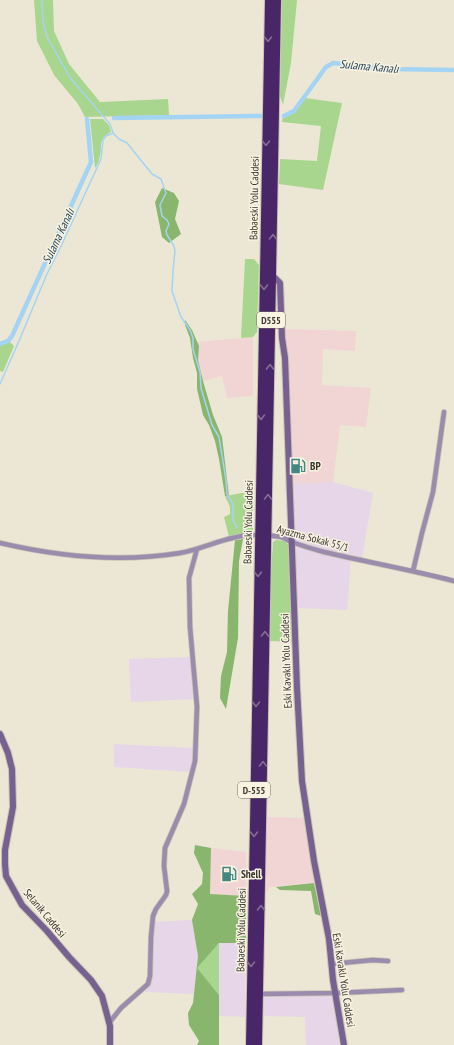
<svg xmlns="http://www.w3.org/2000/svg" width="454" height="1045" viewBox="0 0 454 1045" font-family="'PT Sans Narrow',sans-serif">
  <rect width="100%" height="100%" fill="#ece6d5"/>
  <path fill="#f0d5d4" d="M283,329l73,2 -1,20 -32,-2 -1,36 49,3 -5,39 -26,-2 -7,57 -42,3z
    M253,337v59l-26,2 -5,-22 -19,5 -5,-21 1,-14 -2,-4z
    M267,817l38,1 9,65 -44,4 -4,6z
    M211,848l35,4v44l-36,-2z"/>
  <path fill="#e6d6e8" d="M333,482l40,11 -11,65 -41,-8 -23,-7 -4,-3 -4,-56z
    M294,547l57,13 -4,50 -50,-2z
    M190,657l5,42 -64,3 -2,-43z
    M114,744l80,4v12l-3,12 -77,-5z
    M192,920l6,35 -4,39 -49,-2 7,-12 1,-58z
    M219,943h27l-1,74 -26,-1z
    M271,995h62l9,50h-36l-1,-28 -41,-1v-18z"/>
  <path fill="#a9d68e" d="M34,0h19l1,31 15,33 31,38 68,-3 1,16 -84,2 -7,-13 -24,-29 -17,-34z
    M282,0h15l-6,63 -8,42 -3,-9z
    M305,98l37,5 -19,87 -44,-6 1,-25 37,2 4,-35 -39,-4 1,-6c11,-2 15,-10 22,-18z
    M90,119h13l6,6 2,7c-15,8 -7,14 -12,27 0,3 -2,6 -4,9z
    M245,259h9l5,6 -2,67 -4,5 -12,1z
    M10,342l4,4 -11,26 -3,-1v-25z
    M253,491v39l-3,4 -21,3 -5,-20 6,-3v-7l-5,-11z
    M276,540l10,1 4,8 3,93 -23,-1v-56l3,-43z
    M219,943v52l-23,-27z"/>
  <path fill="#89b66d" d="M162,188l12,5 5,8 -4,18 6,15 -12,9 -7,-6 -7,-35z
    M185,320l7,10 7,16 -1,14 5,21 10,34 9,22 7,59h-4l-6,-37 -4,-18 -6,-16 -6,-10 -6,-26v-16l-4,-15 -3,-20 -5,-13z
    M243,539l-4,22 -1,77 -12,71 -6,-11 1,-22 6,-24 1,-41 7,-71z
    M195,845l16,3 -1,46 36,2v47h-27l-22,25 22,27v50h-22l2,-4 -10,-16 -1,-12 5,-10 5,-47 -6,-36 6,-16 -6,-10 10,-10 1,-11 -9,-20z
    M314,883l7,33 -6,-2 -4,-23 -31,-1 -4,-3z"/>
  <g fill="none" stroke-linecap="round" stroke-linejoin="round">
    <path stroke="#a4d4f3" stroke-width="1.5" d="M42,0l1,21 4,16 24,42 39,45 3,9 6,6 8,4 25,31 9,5 5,14 -6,12 2,11 5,4 2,4 -3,7 1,4 7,11 1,5 -2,20 -1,20 9,26 9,13 3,8v11l7,23 1,16 11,37 7,12 7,43 1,14 6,10v16l4,8
      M0,384l19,-43 28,-67 15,-30 39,-85 2,-19 3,-4 7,-3"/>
    <path stroke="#a4d4f3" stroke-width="4.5" d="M284,116l10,-5 32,-44 7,-4 56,6 65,1
      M114,118l147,-2
      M0,344l8,-3 4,-5 79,-174 -4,-43"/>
    <defs>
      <path id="street" d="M0,543c60,14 119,20 180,10 24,-4 46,-17 71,-18 9,0 21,0 30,2 4,1 7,4 11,5 10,4 21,7 32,10 43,10 87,18 130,29
        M413,571l9,-38 11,-41 11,-80
        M331,964l42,-4 15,1
        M259,994l77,-1 66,-3
        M109,1023l12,-15 27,-24 2,-8 1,-39 2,-21 3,-7 10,-14 1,-4 -3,-25 1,-18 19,-44 11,-43 2,-54 -7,-80 -1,-49 8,-29"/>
      <path id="secondary" d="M272,275l8,8 2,55 3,20 12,330 5,93 12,80 15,78 4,41 11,65
        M0,734l8,19 4,16 1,38 -8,43v14l1,12 16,29 25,26 22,26 22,23 11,16 8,30v19"/>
      <path id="highway" d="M250,1045l19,-1045
        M258,1045l19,-1045"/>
    </defs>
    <use href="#street" stroke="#c8c3b4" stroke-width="6"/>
    <use href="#secondary" stroke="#c8c3b4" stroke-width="8"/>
    <use href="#highway" stroke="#c8c3b4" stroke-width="10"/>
    <use href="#street" stroke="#9b8cad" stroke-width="4.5"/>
    <use href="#secondary" stroke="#776190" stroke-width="6"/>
    <use href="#highway" stroke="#482667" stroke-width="8"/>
  </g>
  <defs><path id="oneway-chevron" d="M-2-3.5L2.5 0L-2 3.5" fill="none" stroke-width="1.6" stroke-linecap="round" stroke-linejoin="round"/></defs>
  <g stroke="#866e92">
    <use href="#oneway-chevron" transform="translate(268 39) rotate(91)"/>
    <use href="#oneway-chevron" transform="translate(266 143) rotate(91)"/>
    <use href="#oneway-chevron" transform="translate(273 237) rotate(-89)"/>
    <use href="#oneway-chevron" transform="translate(264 287) rotate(91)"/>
    <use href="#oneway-chevron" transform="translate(270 367) rotate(-89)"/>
    <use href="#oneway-chevron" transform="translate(261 417) rotate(91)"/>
    <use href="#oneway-chevron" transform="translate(268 497) rotate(-89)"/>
    <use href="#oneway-chevron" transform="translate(258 574) rotate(91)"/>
    <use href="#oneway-chevron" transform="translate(265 634) rotate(-89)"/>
    <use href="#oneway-chevron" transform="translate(256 704) rotate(91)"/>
    <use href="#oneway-chevron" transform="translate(263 764) rotate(-89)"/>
    <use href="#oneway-chevron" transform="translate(254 834) rotate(91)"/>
    <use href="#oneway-chevron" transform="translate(261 908) rotate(-89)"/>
    <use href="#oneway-chevron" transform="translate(251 964) rotate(91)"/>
  </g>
  <defs>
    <symbol id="fuel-bare" viewBox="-9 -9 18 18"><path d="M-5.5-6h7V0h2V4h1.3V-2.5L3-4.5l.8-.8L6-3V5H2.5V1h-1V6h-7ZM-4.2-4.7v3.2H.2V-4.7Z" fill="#428881" stroke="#f9f3e2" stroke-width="2.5" paint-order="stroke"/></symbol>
  </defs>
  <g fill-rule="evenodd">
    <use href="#fuel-bare" x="287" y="455" width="22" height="22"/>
    <use href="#fuel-bare" x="218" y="863" width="22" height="22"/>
  </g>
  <g text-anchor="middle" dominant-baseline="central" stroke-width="3" stroke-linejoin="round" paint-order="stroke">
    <g fill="#f9f3e2" stroke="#716e64" stroke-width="1">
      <rect x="257" y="312" width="28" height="16" rx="3"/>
      <rect x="238" y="782" width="32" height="16" rx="3"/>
    </g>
    <g font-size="10" font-weight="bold" fill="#37352e">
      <text x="271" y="320">D555</text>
      <text x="254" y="790">D-555</text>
    </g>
    <g font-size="11" fill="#37352e" stroke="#f9f3e2">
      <text transform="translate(254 198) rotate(-89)">Babaeski Yolu Caddesi</text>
      <text transform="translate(248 522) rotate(-89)">Babaeski Yolu Caddesi</text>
      <text transform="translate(313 538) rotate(15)">Ayazma Sokak 55/1</text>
      <text transform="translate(286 661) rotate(-92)">Eski Kavaklı Yolu Caddesi</text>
      <text transform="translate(45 913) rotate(50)">Selanik Caddesi</text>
      <text transform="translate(241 930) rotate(-89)">Babaeski Yolu Caddesi</text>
      <text transform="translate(344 980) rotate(81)">Eski Kavaklı Yolu Caddesi</text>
    </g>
    <g font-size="11" font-weight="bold" fill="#37352e" stroke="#f9f3e2" text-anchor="start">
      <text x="310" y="466">BP</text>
      <text x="241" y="874">Shell</text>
    </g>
    <g font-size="12" font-style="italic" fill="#1e4358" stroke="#f9f3e2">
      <text transform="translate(369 66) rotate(5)">Sulama Kanalı</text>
      <text transform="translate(58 236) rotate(-65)">Sulama Kanalı</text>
    </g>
  </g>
</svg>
